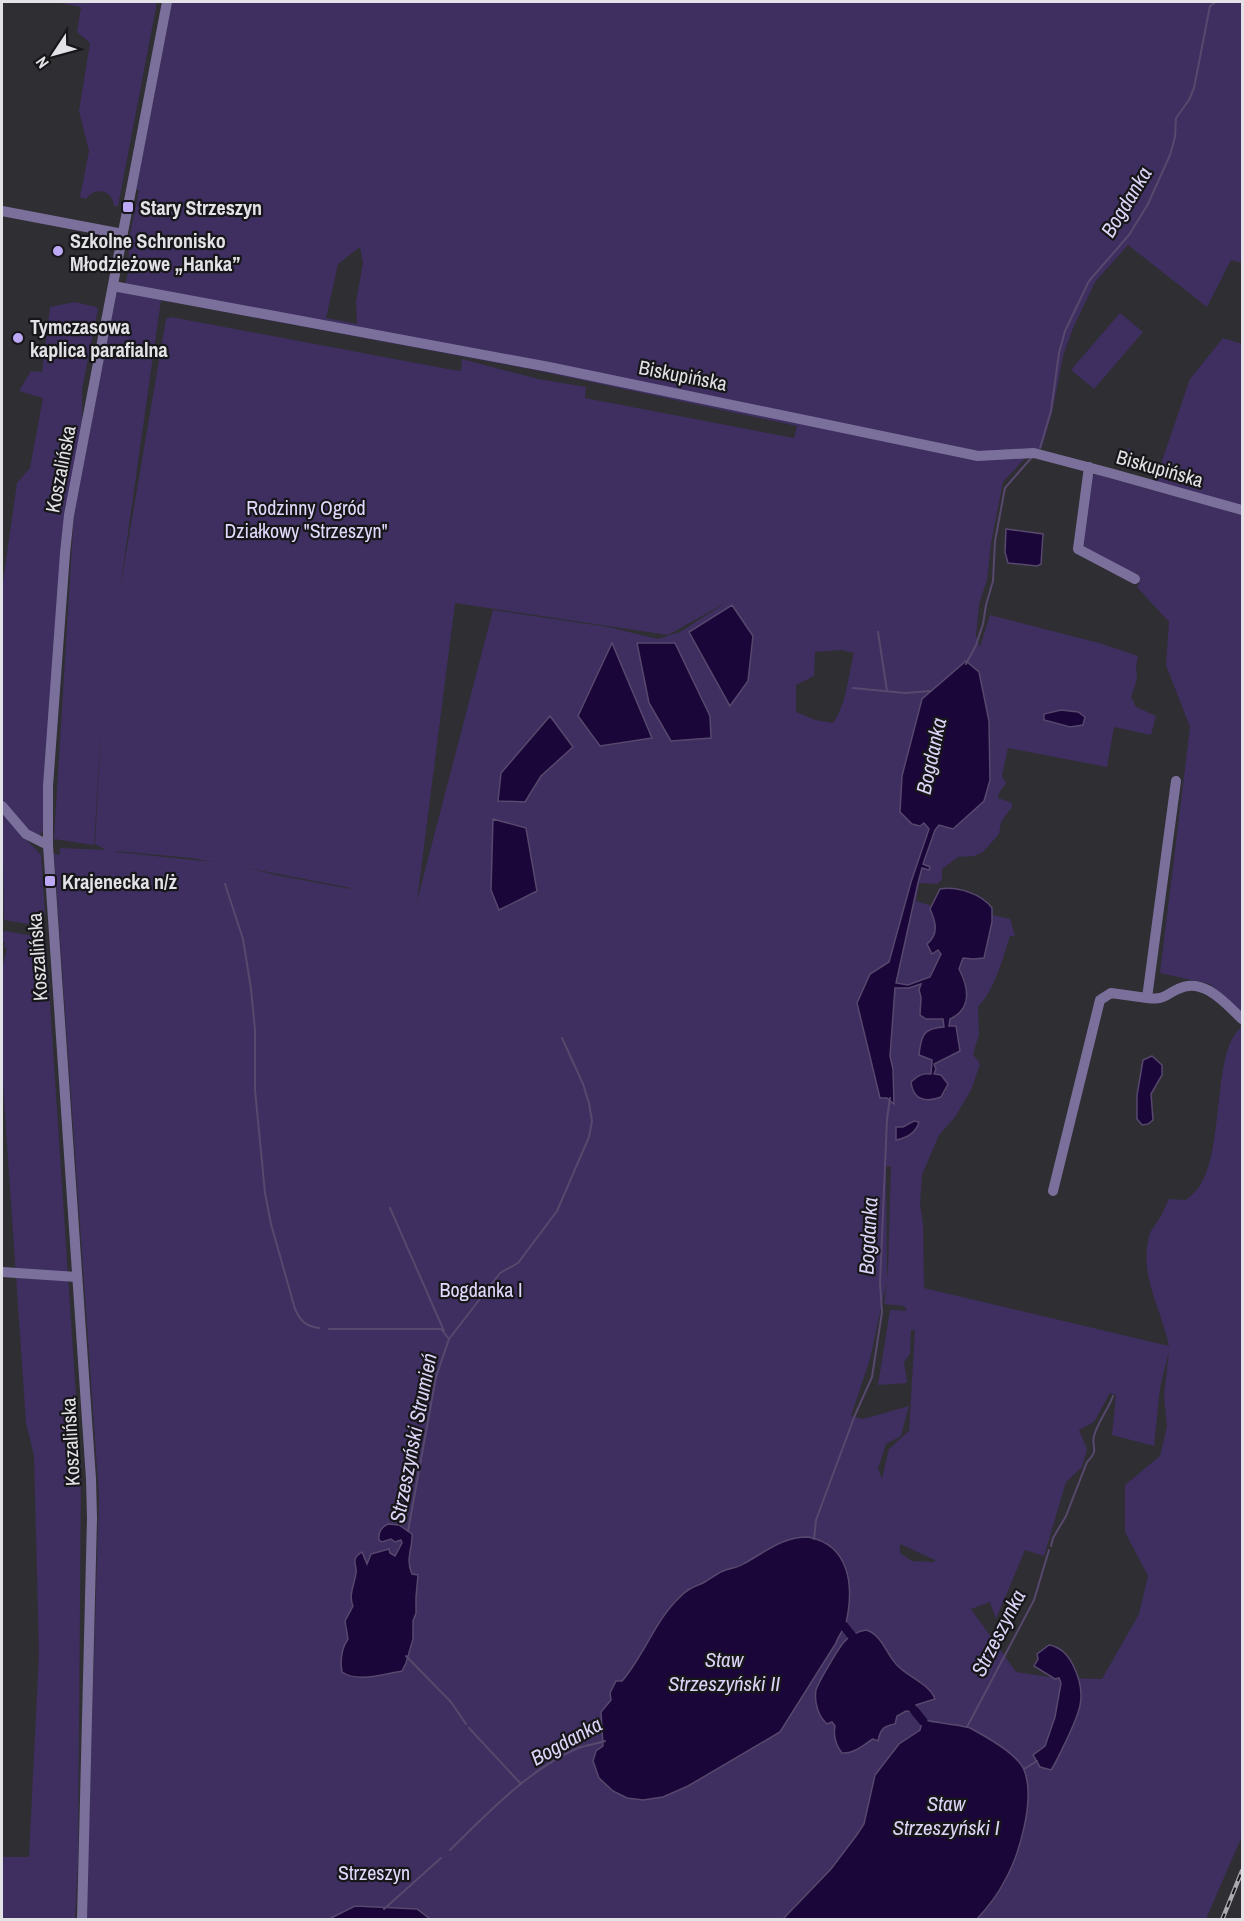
<svg xmlns="http://www.w3.org/2000/svg" width="1244" height="1921" viewBox="0 0 1244 1921" font-family="'Archivo Narrow',sans-serif">
  <rect width="100%" height="100%" fill="#2f2e33"/>
  <path fill="#3e2f60" fill-rule="evenodd" d="M57,2h100l-39,204h-4c-1,-16 -19,-20 -28,-7l-6,-2 9,-46 -10,-40 11,-68 -13,-11 4,-25z
    M172,2h1070v261l-11,-3 -24,47 -79,-62 -33,37 -22,46 -10,28 -11,57 -10,34 -16,10 -23,25 -12,61 -4,37 -8,24 -3,32 4,11 10,-32 109,28 39,13 -2,11 1,12 -6,18 5,10 20,9 -5,19 -37,-8 -7,40 -99,-19 -6,28 4,7 -7,10 -1,5 14,5v4l-11,15 -2,12 -16,18 -9,4 -16,1 -16,12v11l-5,4 -18,-1 -3,18 16,5 -1,3 5,15 -4,30 6,-4 3,4 -11,23 -30,11h9l11,-5 2,1 -3,6 2,7 -1,18 6,4h17l1,8h-7l-6,48 -8,25c10,-1 16,-1 23,-9l-12,-17v-10l14,-6 2,-39 16,-37 -7,-13 4,-11 10,1 13,-9 7,-35 17,4 5,17h-5c-8,24 -14,51 -32,71l1,28 -6,19 7,10 -9,26 -16,27 -16,18 -17,40 -2,29 3,20 1,64 245,58c-8,-39 -30,-69 -20,-110 2,-7 8,-13 12,-20 3,-5 5,-12 8,-17l17,1c4,-4 10,-8 13,-13 26,-36 13,-136 41,-158l2,-14 -32,-31 -50,-11 30,-246 -24,-62 3,-43 -32,-35 2,-3 -2,-11h-6l-49,-24 8,-70 5,-5 147,41v1321l-36,83h-1120l13,-423 -45,-642 6,1v-7l46,2 -11,-6 7,-130 -8,131 -40,-6 20,-326 43,-222 7,1c2,-13 9,-33 3,-44l12,-57 -3,-2zM360,247l3,16 -7,39 1,22 -31,-6 12,-54zM161,300l374,70 262,56 -3,12 -209,-40 1,-11 -48,-8 -76,-20 -1,12 -8,-1 -282,-53 -5,2 -46,270zM727,602l-47,30 -22,7 -50,-12 -115,-17 -76,291 38,-298 213,32zM842,650l12,3c-6,23 -7,50 -21,70l-18,-3 -19,-8v-27l18,-9 1,-24zM116,851l75,7 22,4 -97,-10zM248,868l103,20v1l-75,-14zM891,1166l-3,103 -1,9 -1,-108v-3zM887,1280l-3,24 20,2 3,5 -17,-1 -12,75 29,-2 -3,-21 6,-8 1,-24h4l-6,101 -20,18 -7,30 -4,-11 8,-24 15,-8 8,-30 -46,13 -12,-3 19,-57zM1169,1351l-5,44 3,32 -7,29 -35,29v47l23,44 -9,38 -37,65 -46,-1 -40,-6 -45,-63 19,-7 6,17 29,-69 19,6 22,-74 16,-15 5,-18 -8,-19 15,-8 16,-29 6,2 -4,40 42,11 6,-58zM900,1544l35,16v2l-23,-1 -12,-8z
    M75,302l21,5 2,2 -16,80v37l-39,404 -3,5h-8l-30,-35v-211l15,-106 13,-15 13,-70 -24,-7 12,-20 11,1 8,-65z
    M1120,313l23,19 -49,57 -23,-19z
    M1223,338l19,6v162l-87,-25 35,-102z
    M1128,448l7,4 -7,14 -7,-4z
    M2,814l39,41 4,58 -6,10 -4,2 -31,-5z
    M5,931l29,5 12,7 35,529 -3,389 -3,58h-73v-62h27l10,-204 -5,-197 -8,-33 -24,-352v-103l5,-20 -3,-1 1,-5 -3,-1v-8z"/>
  <path fill="#1b0639" stroke="#57486d" stroke-width="1.5" d="M1006,529l37,5 -2,30 -4,2 -29,-3 -3,-11z
    M732,605l21,31 -5,45 -18,25 -41,-74z
    M612,643l40,95 -52,8 -22,-30z
    M637,643h38l35,73 1,22 -40,3 -22,-38z
    M966,661l13,11 10,49 1,59 -6,21 -31,28 -14,-4 -4,5 -12,34 7,3 -1,3 -7,-2 -4,15 -22,100 12,2 22,-8 11,-23 -3,-4 -6,4 -5,-10c12,-10 9,-22 3,-35l10,-20c17,-3 42,5 52,19v14l-8,36 -11,1 -10,-1 -4,11c10,19 13,40 -9,50l-1,7h7l4,25 -26,13 2,5 -2,5 7,1 7,9 -7,13c-15,6 -28,3 -30,-15 6,-6 11,-9 20,-8l1,-14 -13,-5c2,-19 4,-27 25,-28l-1,-8h-17l-6,-4 1,-18 -2,-7 2,-6 -12,4h-14l-5,68 3,13 1,35 -7,-6h-7l-23,-95 13,-29 19,-12 22,-80 18,-53 -5,-6 -4,3 -8,-2 -12,-12 2,-36 20,-77z
    M1061,710l17,2 7,5 -2,8 -13,2 -26,-7v-6z
    M550,716l23,31 -32,29 -16,26 -27,-1 3,-28z
    M493,819l33,9 11,63 -38,19 -8,-20z
    M1152,1056l10,9v10l-11,19 2,26 -5,4 -6,1 -5,-6v-24l6,-35z
    M914,1121l5,1c-3,11 -12,16 -23,18v-13h7z
    M388,1524l11,1 13,9c1,14 -7,25 0,40l6,1 -2,22v16l-3,8v18l-7,24 -4,8c-19,3 -44,12 -60,1 -2,-12 -1,-23 6,-33l-3,-18 8,-15c-5,-11 2,-23 3,-33 1,-5 -2,-9 -1,-14 2,-5 3,-4 7,-7l5,12 4,-10 18,-5 1,4 5,3 7,-13 -1,-3 -6,2 -4,-3 -9,3 -3,-2c-1,-8 2,-13 9,-16z
    M808,1537c43,8 46,51 38,86 -2,7 -8,13 -10,20l-56,89 -92,54 -25,11 -20,3 -16,-2 -14,-7 -14,-13 -6,-17 3,-10 7,-5 -2,-34 10,-12 -1,-7 6,-12h6c22,-25 33,-61 58,-84 7,-8 14,-10 23,-14 7,-4 13,-9 20,-12 8,-3 15,-3 22,-8 22,-12 37,-26 63,-26z
    M866,1630c15,4 20,23 30,34 11,13 33,19 39,35l-19,6 1,2 -5,5 -6,-1 -9,5 -2,8c-13,2 -15,7 -17,17l-5,-2c-10,6 -19,15 -31,14 -6,-8 -9,-17 -7,-27l-3,-4 -5,2c-9,-8 -13,-22 -11,-34 2,-7 23,-43 29,-49 5,-6 14,-10 21,-11z
    M1049,1645c12,2 19,10 24,20 15,30 7,47 -7,76 -5,10 -9,20 -15,29l-11,-3 -7,-12 12,-9 10,-29 6,-34 -2,-5 -4,1 -21,-13 4,-7 -1,-5z
    M925,1720c11,3 38,5 45,8 15,8 48,26 54,42 12,29 -5,86 -20,112 -7,14 -17,26 -27,37h-194l48,-50 25,-33 8,-12 11,-49 24,-31 21,-14 2,-8z
    M355,1906l62,3 13,10h-101z"/>
  <g fill="none" stroke-linecap="round" stroke-linejoin="round">
    <path stroke="#57486d" stroke-width="2" d="M1040,448l11,-37 8,-58 6,-22 24,-50 40,-46 19,-31 22,-49 5,-18 1,-19 13,-18 5,-12 16,-82 6,-4
      M878,632l9,59
      M966,664l10,-19 7,-21 3,-19 7,-24 2,-40 10,-53 27,-31
      M853,688l52,5 26,-2
      M225,884l18,55 8,50 4,41v60l10,103 6,31 24,85c6,13 11,17 24,19
      M390,1208l54,123
      M329,1329h112l8,10
      M408,1531l28,-154 13,-38 51,-66 18,-10 39,-52 32,-74 3,-16 -3,-18 -6,-19 -21,-46
      M814,1539l2,-19 39,-105 17,-38 10,-65 -2,-29 7,-164 3,-21
      M1051,1546l2,-8 13,-22 21,-54c13,-13 4,-14 7,-26 4,-15 14,-26 19,-40
      M406,1656l45,46 15,22
      M967,1727l67,-127 15,-50
      M469,1728l52,56
      M1024,1769l13,-8
      M450,1850c38,-37 79,-81 128,-102 9,-3 18,-4 27,-7
      M384,1909l57,-51"/>
    <path stroke="#1b0639" stroke-width="9" d="M844,1626l8,10
      M914,1710l9,11"/>
    <path stroke="#7b709c" stroke-width="10" d="M2,211l121,23
      M113,286l436,81 429,89 56,-3 76,20 132,37
      M1089,467l-11,82 57,30
      M1176,781l-29,217c18,2 16,-2 31,-9 25,-13 48,15 64,30
      M2,806l24,28 22,11
      M1053,1191l47,-191 11,-7 36,5
      M2,1272l75,5
      M82,1920l10,-402 -1,-39 -43,-634v-59l17,-233 4,-38 98,-513"/>
    <defs>
      <path id="rail" d="M1222,1920l20,-49"/>
    </defs>
    <use href="#rail" stroke="#acabb0" stroke-width="4.5"/>
    <use href="#rail" stroke="#171619" stroke-width="2" stroke-dasharray="7" stroke-linecap="butt"/>
  </g>
  <g fill="#bda9f5" stroke="#171619" stroke-width="2">
    <rect x="122" y="201" width="12" height="12" rx="3"/>
    <circle cx="58" cy="251" r="6"/>
    <circle cx="18" cy="338" r="6"/>
    <rect x="44" y="875" width="12" height="12" rx="3"/>
  </g>
  <g text-anchor="middle" dominant-baseline="central" stroke-width="4.5" stroke-linejoin="round" paint-order="stroke">
    <g font-size="20" font-weight="bold" fill="#e3e2e6" stroke="#171619" text-anchor="start">
      <text x="140" y="207">Stary Strzeszyn</text>
      <text x="70" y="240">Szkolne Schronisko<tspan x="70" dy="23">Młodzieżowe „Hanka”</tspan></text>
      <text x="30" y="326">Tymczasowa<tspan x="30" dy="23">kaplica parafialna</tspan></text>
      <text x="62" y="881">Krajenecka n/ż</text>
    </g>
    <g font-size="20" fill="#e3e2e6" stroke="#171619">
      <text transform="translate(683 375) rotate(11)">Biskupińska</text>
      <text transform="translate(1160 468) rotate(16)">Biskupińska</text>
      <text transform="translate(60 469) rotate(-79)">Koszalińska</text>
      <text transform="translate(37 957) rotate(-94)">Koszalińska</text>
      <text transform="translate(70 1442) rotate(-93)">Koszalińska</text>
    </g>
    <g font-size="20" fill="#e2dafd" stroke="#171619">
      <text x="306" y="507">Rodzinny Ogród<tspan x="306" dy="23">Działkowy "Strzeszyn"</tspan></text>
      <text x="481" y="1289">Bogdanka I</text>
      <text x="374" y="1872">Strzeszyn</text>
    </g>
    <g font-size="21" font-style="italic" fill="#dcd4f7" stroke="#171619">
      <text transform="translate(1126 202) rotate(-59)">Bogdanka</text>
      <text transform="translate(931 756) rotate(-78)">Bogdanka</text>
      <text transform="translate(868 1236) rotate(-87)">Bogdanka</text>
      <text transform="translate(413 1438) rotate(-79)">Strzeszyński Strumień</text>
      <text transform="translate(998 1633) rotate(-63)">Strzeszynka</text>
      <text x="724" y="1659">Staw<tspan x="724" dy="24">Strzeszyński II</tspan></text>
      <text transform="translate(566 1741) rotate(-29)">Bogdanka</text>
      <text x="946" y="1803">Staw<tspan x="946" dy="24">Strzeszyński I</tspan></text>
    </g>
  </g>
  <rect width="1244" height="1921" fill="none" stroke="#e3e2e6" stroke-width="6"/>
  <g transform="translate(54 54) rotate(234)" stroke="#171619" stroke-width="4.5" paint-order="stroke">
  <path d="M0-4.5L10 22L0 15L-10 22Z" fill="#e3e2e6"/>
  <text y="-9" font-size="16" font-weight="bold" text-anchor="middle" fill="#e3e2e6">N</text>
  </g>
</svg>
